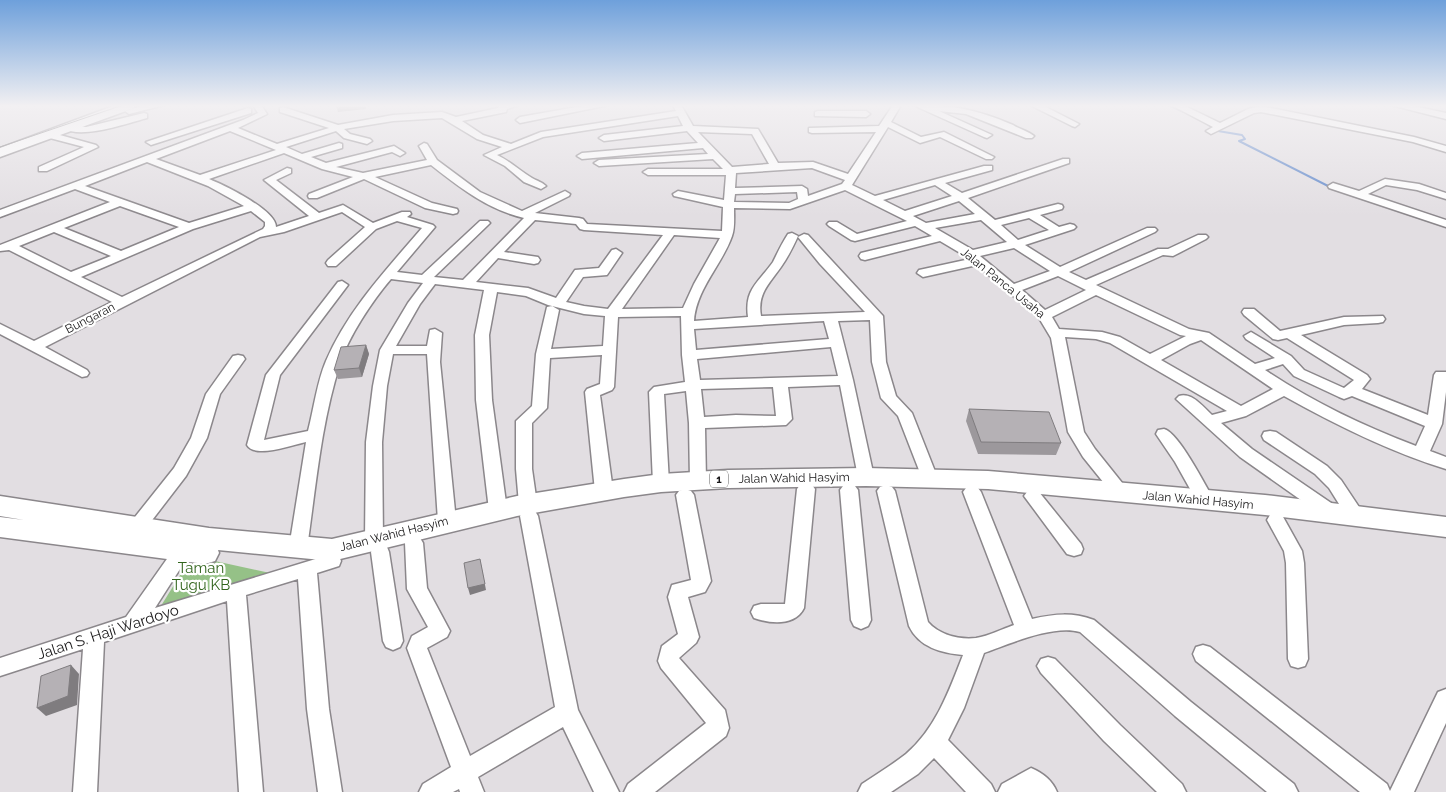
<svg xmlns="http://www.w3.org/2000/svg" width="1446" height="792" viewBox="0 0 1446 792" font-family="Raleway,sans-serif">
  <rect width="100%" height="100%" fill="#e2dee2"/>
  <path fill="#95c187" d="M192,556l78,17 -111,36z"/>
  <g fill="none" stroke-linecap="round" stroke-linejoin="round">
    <path stroke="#5882c8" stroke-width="2" d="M1168,105l16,7
      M1207,124l11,7 24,4 3,4 -6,2 93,47"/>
    <defs>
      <path id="minor" d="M145,105h19l-35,9 -4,-3z
        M253,105h8l6,9 -29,14 39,16 52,-16 -49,-16v-4l3,-1 55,18 55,-10 49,-3 14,5 42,-9 1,-3h20l-12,4 -1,3 -44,9 21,14 28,9 30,-12 135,-21 -3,-6h8l12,21 65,3 20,34 35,-1 35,12 28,-42 -64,1 -3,-1v-4l70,-2 14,-21h8l-10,17 30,15 23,-5 50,25 -2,2h-6l-46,-22 -20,6 -32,-16 -36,58 23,11 109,-30h8v4l-47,13 17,10 101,-34h6v4l-101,35 27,22 63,-16 4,1 1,2 -1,2 -22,6 19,12 11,-3 4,1 2,2 -2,2 -49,16 35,22 87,-39h8l2,2 -2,2 -86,40 17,8 72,-31h10l30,-14h8l2,2 -2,2 -33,17 -10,-1 -67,30 93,44 20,4 46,31 20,-6 -29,-19 -2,-3 7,-4 40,24 13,14 40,18 10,-8 -67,-42 -9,2 -5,-1 -29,-24 -2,-3 2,-3h10l26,22 64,-14 39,-1 2,3 -2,3 -5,1 -34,2 -43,10 66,40 3,4 -8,10 66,26 6,-40 2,-3h10v20l-4,32 -12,27 16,6v12c-56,-17 -110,-44 -162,-73l-38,20 -25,7 31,26 85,58 3,5 -3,5 -6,2 -6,-2 -85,-60 -64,-58 3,-3c13,-4 24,11 33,19l15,-4 -117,-68 -14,-4 -31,-2 19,95 11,17 36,45 -3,4 -6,2 -6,-2 -33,-41 -15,-25 -17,-94 -12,-20 -62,-53 -54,12 -6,-4 2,-3 51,-11 -3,-2 -27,-16 -75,19 -4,-1 -2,-3 2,-3 71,-17 -17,-10 -60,15 -4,-1 -22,-14 -2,-2 2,-2h8l20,12 50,-13 -62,-31 -55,19 -56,-1c0,9 1,20 -2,28 -10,29 -36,53 -38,85l54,-4c-4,-28 11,-35 25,-55 5,-10 9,-19 15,-28l4,-1 6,3c-5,11 -10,21 -17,31 -12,17 -24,27 -20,49l104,-4 -45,-48 -22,-27 6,-3 4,1 75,81 3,46 10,34 16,17 26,66 -2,4 -6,2 -6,-2 -26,-67 -17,-18 -9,-36 -2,-42 -32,1 15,59 21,97 -2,4 -6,2 -6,-2 -2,-4 -18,-92 -52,2 4,32 -6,6 -81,3 1,53 -2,4 -6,2 -6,-2 -2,-4 -1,-58 -3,-32 -22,3 5,89 -2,4 -6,2 -6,-2 -2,-4 -4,-91 5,-5 31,-5 -3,-27 -1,-39 -63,1 -4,70 -2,3 -12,5 13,96 -3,4 -6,2 -6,-2 -3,-4 -10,-99 2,-3 13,-5 2,-29 -52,3 -3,50 -15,15v46l5,35 -3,5 -4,1 5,1 3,5 40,194 41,82h-25l-31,-65 -85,50 6,15h-24l-1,-3 -6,3h-34l4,-8 28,-17 -44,-119 5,-12 16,-9 -21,-38 -2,-46 3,-5 6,-2 6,2 3,5 4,45 23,43 -3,6 -20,11 43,108 85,-49 -35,-191 3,-5 4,-1 -5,-1 -3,-5 -3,-35v-48l16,-15 4,-52 11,-47 5,-1 7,4 -8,39 52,-3 2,-30 -21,-2 -36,-9 -22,-9 -29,-4 -8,43 3,65 15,110 -3,5 -6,2 -6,-2 -3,-5 -13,-110 -1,-65 9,-45 -49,-6 -15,20 -24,42h31l3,-16 5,-1 7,4 -2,29 16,159 -3,5 -6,2 -6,-2 -3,-5 -11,-167h-34l-6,32 -5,56 1,98 -2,5 6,2 2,5 14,89 -3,6 -7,3 -7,-3 -3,-6 -12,-89 2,-5 -5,-2 -3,-5 1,-98 7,-56 7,-36 28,-47 15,-20 -32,-4c-18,21 -43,58 -51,85 -19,59 -24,122 -33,184l-3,5 -6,2 -6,-2 -3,-5 17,-106c-14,3 -51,17 -59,3l19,-70 72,-93 4,-1 6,4 -68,90 -16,65 44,-9c6,-23 9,-49 18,-70 22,-51 60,-91 96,-133l-25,-7 -21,8 -40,37h-8l-2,-3 2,-3 37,-33 -23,-15 -58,20 -24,5 -215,110 42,23 2,3 -2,3 -5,1 -82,-43v-10l34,17 78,-39 -103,-52 -9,1v-6l110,-43 -35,-13 -75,28v-7l243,-90 15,-7zM678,116l5,10 -79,9 -5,3 5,3 83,-10 11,12 -116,10 -5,3 5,3 121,-11 5,6 -109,6 -5,3 5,3 114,-7 10,10h-75l-5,3 5,3h78l-2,25 -46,-9 -5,3 1,2 49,11 -1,24 -135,-7 -4,-5 -4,-1 -44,-5 34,-17 1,-2 -5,-3 -43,20 -42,-19 -43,-32 -10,-16 -3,-1 -5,3 8,14 -64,13 -27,-6 56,-15 8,4 5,-3 -11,-7 -68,17 -15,-6 31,-9v-4l-3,-1 -37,11 -16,-7 50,-16 8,7 23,6 5,-3 -2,-2 -20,-5 -6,-5 49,-8 49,-3 35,21 25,8 -18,8 21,11 19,16 17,7 5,-3c-4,-4 -9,-5 -14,-8 -12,-7 -22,-17 -35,-23l46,-18zM230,131l46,19 -76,25 -44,-16zM698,132l54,2 17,30 -37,3zM284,153l38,16 31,8 -44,17 -1,2 1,2h8l47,-19 61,29 28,6 4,-1 1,-2 -1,-2 -25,-6 -57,-26 56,-12c28,22 57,45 93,53l-61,62 -29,-3 54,-52 2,-2 -2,-2h-8l-58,54 -25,-3 38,-45 -2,-2 -26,-8 4,-3 -1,-2h-8l-29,11 -30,-18 -24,8 -43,-33 15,-7v-4l-4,-1 -23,12 45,36 -33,11c0,-17 -52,-42 -67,-48zM147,162l61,24 36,20 -55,17 -104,-37zM812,168l33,12 -3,4 -34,12 -1,-7 -5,-3 -67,2 1,-15zM935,185l17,11 -47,15 -22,-11zM797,192l1,7 -9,4 -55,-1 1,-8zM959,201l16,13 -49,9 -13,-7zM120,206l59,21 -58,24 -57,-23zM251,211l14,11v4l-2,3 -141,68 -41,-20 112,-48zM1029,218l20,12 -31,10 -17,-15zM535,220l41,4 4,5 4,1 79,5 -55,74 -24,-3 -18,-4 17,-25 24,-2 15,-22 -6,-4 -4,1 -13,18 -24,2 -19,28 -28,-10 -52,-6 22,-24 36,6 4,-1 2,-3 -2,-3 -34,-5zM981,220l26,22 -34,8 -38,-22zM54,232l57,24 -40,16 -52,-26zM674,235l46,3 -26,46 -11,24 -61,1zM1014,248l36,23 -36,13 -34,-28zM1058,276l28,14 -41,20 -23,-20zM1096,295l84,40 6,1 -36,18 -30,-17 -18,-5 -43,-3 -7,-12zM824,321l5,18 -133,11 -2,-21zM1201,340l72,49 -32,17 -80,-46 29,-16zM831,347l7,29 -138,4 -3,-21zM1283,364l11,12 45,21 5,2 8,-3 73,30 -9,20c-53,-20 -105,-45 -151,-76zM773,387l3,29 -40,-1 -32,2 -3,-28z
        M588,105h21l-89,18 -4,-3 4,-3z
        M913,105c39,0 63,4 100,20 6,4 15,6 21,11l-2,2h-6l-60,-24 -27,-3 53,24 -5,3 -3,-1z
        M1030,105h12l37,19 -4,3 -3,-1z
        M1171,105h12l37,18 28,-14 13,-3 153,31 32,9v6l-33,-10 -152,-30 -7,1 -43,21 -5,-3 7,-4z
        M1391,105h18l37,8v6z
        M248,108l3,1v4l-97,31 -3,1 -5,-3z
        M818,111h48l4,3 -4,3 -51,-1v-4z
        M144,113l3,1v4c-19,5 -67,22 -83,10l5,-3 17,2z
        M49,132l47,13 2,2 -51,24h-8v-4l45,-20 -38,-10 -2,-2z
        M1385,179l34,5 27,9v6l-29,-9 -31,-5 -18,9 78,26v7l-117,-39 -1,-2 5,-3 26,8z
        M238,355l5,1 2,3 -25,35 -13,44 -21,38 -43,56 -6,2 -6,-2 -3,-5 3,-5 43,-54 17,-30 15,-44 27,-38z
        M1164,429c15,4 41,56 50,71l-3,5 -6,1 -6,-1 -24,-43 -19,-28 2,-4z
        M1270,431l6,1 51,34 14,14 20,30 3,5 -3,5 -6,2 -6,-2 -20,-32 -14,-14 -51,-34 -2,-4 2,-4z
        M806,483l6,2 3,4 -11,119c-9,18 -33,16 -50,10l-3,-6 3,-6 7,-2h24l12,-115 3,-4z
        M849,484l6,2 3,4 13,130 -3,6 -7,3 -7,-3 -3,-6 -11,-130 3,-4z
        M886,485l6,2 3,4 33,131c11,13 32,18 48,16 13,-2 26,-9 38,-13l-51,-133 3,-4 6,-2 6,2 3,4 51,127c23,-5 40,-7 62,1l97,82 103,82 4,8h-31l-92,-76 -95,-84c-26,-8 -71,12 -96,21l-20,55 -16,32 43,44 4,8h-29l-32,-34 -16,16 -27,18h-33l4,-8c15,-10 30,-19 44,-30 30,-26 43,-63 57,-99 -22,-2 -44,-8 -54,-29l-32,-135 3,-4z
        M685,489l6,2 3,4 17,86 -6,11 -17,5 11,40 -3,6 -17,15 46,52 4,18 -3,8 -71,56h-31l4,-8 78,-61 -45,-55 -3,-7 4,-15 16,-12 -10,-37 4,-12 19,-5 -15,-85 3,-4z
        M1033,490l6,2 42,52 2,5 -2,5 -7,2 -7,-2 -40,-54 -3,-4 3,-4z
        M1276,513l6,2 20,36 2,12 4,96 -3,7 -7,2 -7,-2 -3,-7 -2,-96 -2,-12 -17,-31 3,-5z
        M187,537l6,2 3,5 -41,64 177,-54 7,2 2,5 -2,5 -22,7 12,136 13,83h-24l-11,-83 -9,-130 -52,16 17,197h-24l-12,-191 -123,41 -7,150h-24l10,-143 -83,27v-18l126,-41 55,-78z
        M1203,645l7,2 177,137 3,7 48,-99 8,-3v34l-32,69h-54l-164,-131 -3,-7 3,-7z
        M1048,657l7,2 65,66 62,59 4,8h-29l-53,-51 -63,-68 -4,-7 4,-7z
        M1031,768c12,5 21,12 26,24h-59l4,-8z"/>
      <path id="highway" d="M116,105h19l-1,3 -134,49v-9z
        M866,468l122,3 277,24 181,22v20l-181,-22 -277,-26 -122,-3 -138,2 -67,4 -37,5 -107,19 -185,45 -114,-11 1,3 -4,8 -10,3 -205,-27v-20l24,3 -24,-4v-20l209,32 123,11 185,-43 107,-17 37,-5 67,-4z"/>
    </defs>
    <use href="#minor" stroke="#8b878b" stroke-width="3"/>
    <use href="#highway" stroke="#8b878b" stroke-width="3"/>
    <use href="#minor" fill="#fff" fill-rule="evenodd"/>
    <use href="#highway" fill="#fff" fill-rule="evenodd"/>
    <path stroke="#6b696b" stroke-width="1" d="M0,147l123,-42"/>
  </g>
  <path fill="#9c989c" d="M366,345l3,9 -7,23 -24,2 -4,-9z
    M969,409l92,34 -5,12 -78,-1 -12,-33z"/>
  <path fill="#7f7c7f" d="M356,105h10v4l-28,3 -1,-4z
    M366,345l3,9 -7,23 -3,-9z
    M480,559l6,31 -16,5 -2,-7z
    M71,665l8,9 -2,31 -31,11 -9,-8z"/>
  <path fill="#b5b1b5" stroke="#7f7c7f" d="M337,105h19l-19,3z
    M366,345l-7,23 -25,2 7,-23z
    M969,409l80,3 12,31 -80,-1z
    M480,559l5,25 -17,4 -4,-25z
    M71,665l-3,31 -31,12 4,-32z"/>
  <linearGradient id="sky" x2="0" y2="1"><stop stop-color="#6ea0db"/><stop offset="0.49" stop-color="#f2f0f2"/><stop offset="1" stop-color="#f2f0f2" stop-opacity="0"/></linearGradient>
  <rect width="1446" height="216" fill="url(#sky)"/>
  <g text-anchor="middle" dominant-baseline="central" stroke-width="4.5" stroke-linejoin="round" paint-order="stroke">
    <rect fill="#fff" stroke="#5d5d5d" stroke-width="1" x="710" y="470.5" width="18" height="17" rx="4"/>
    <g font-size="11" font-weight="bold" fill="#181718">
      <text x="719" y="479">1</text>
    </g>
    <g font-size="12" fill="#181718" stroke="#fff">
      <text transform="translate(1003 283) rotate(39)">Jalan Panca Usaha</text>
      <text transform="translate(90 318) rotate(-27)">Bungaran</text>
      <text transform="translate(794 478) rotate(-1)">Jalan Wahid Hasyim</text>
      <text transform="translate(1198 500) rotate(5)">Jalan Wahid Hasyim</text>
      <text transform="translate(394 534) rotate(-14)">Jalan Wahid Hasyim</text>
    </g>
    <g font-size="15" fill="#32651d" stroke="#fff">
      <text x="201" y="568">Taman<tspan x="201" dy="17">Tugu KB</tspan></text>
    </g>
    <g font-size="15" fill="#181718" stroke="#fff">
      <text transform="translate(108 632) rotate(-18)">Jalan S. Haji Wardoyo</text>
    </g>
  </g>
</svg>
